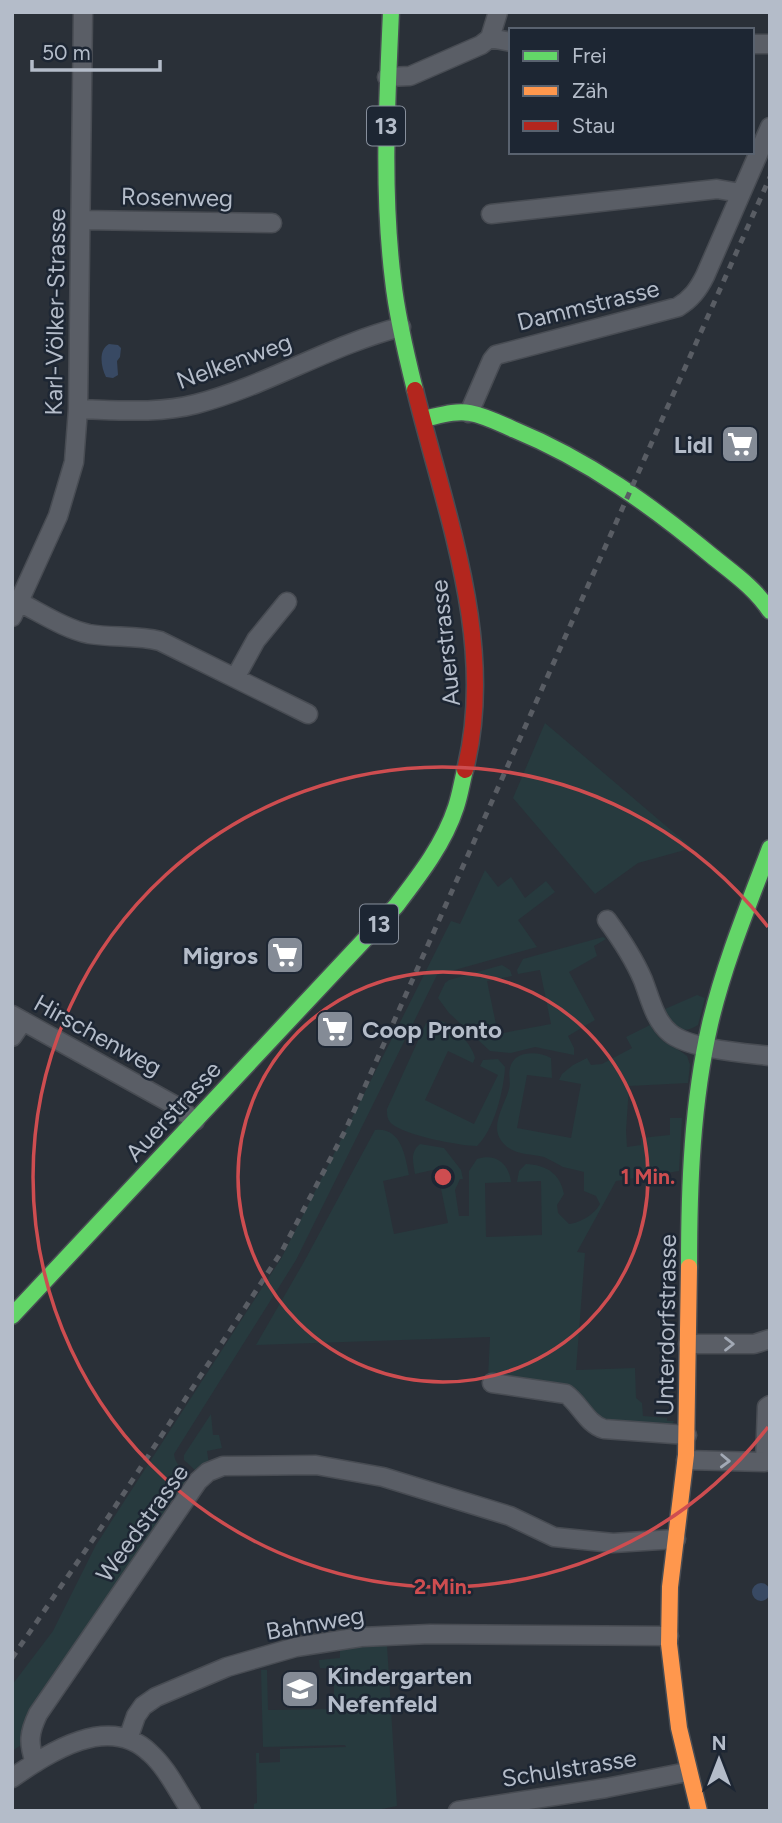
<svg xmlns="http://www.w3.org/2000/svg" width="782" height="1823" viewBox="0 0 782 1823" font-family="Figtree,sans-serif">
  <rect width="100%" height="100%" fill="#2a3038"/>
  <path fill="#273a3e" d="M545,723l147,125 -54,15 -43,31 -82,-96z
    M485,870l13,17 13,-10 14,21 21,-17 9,11 -37,28 19,27 -100,28 -141,285 -122,194c1,12 12,16 14,27l-161,239 -6,25 -9,6v-66l41,-54 43,-86 186,-288 169,-336 9,3z
    M603,937l3,2 -12,7 3,10 -28,16 26,48 -27,16 6,12v7l-39,-8 -24,6 -21,-2 -41,-38 -11,-15 7,-15 4,-3 53,-15 8,5 2,6 -25,5 11,53 53,-10 -11,-54 -22,4 -1,-4 6,-11z
    M697,995l8,3 -7,27c-18,12 -25,-1 -33,-16z
    M441,1021c13,4 31,23 34,37l-2,5 -25,-12 -23,49 49,24 24,-49 -18,-9 3,-6 15,-1 7,8c-1,23 -11,63 -28,79 -17,0 -73,-11 -85,-22 -5,-4 -5,-9 -5,-15l39,-86z
    M650,1025c13,22 19,17 37,31l3,9 -2,18 -59,3 -3,45 1,16 14,-2v-7l29,-3v-17h12l-3,53 -63,10 -39,71 8,1 -9,117 59,-2 1,30 6,5 1,13 24,2v3h7l-2,4 -75,-4 -25,-31 -84,-12 2,-41 -234,8 49,-85 70,-130c26,-3 30,25 34,45l-26,6 11,53 54,-11 -11,-54 -22,5c-2,-12 -5,-22 5,-30l24,4 17,22 2,9h-3l-5,11 4,26h10v-45l8,-12c19,-6 32,5 34,23l-26,1 1,54 56,-2 -1,-54 -24,1 2,-11 7,-7c20,1 34,9 38,30l-7,11 1,8 11,11c11,-1 26,-10 31,-20l-4,-8 -12,-5v-19c-6,-2 -14,-3 -21,-5 -6,-3 -12,-7 -19,-10 -14,-4 -28,-1 -40,-13 -16,-16 0,-37 5,-55 2,-7 -1,-14 1,-21 4,-18 28,-17 41,-10l1,20 -25,-3 -10,53 54,10 10,-54 -22,-4 3,-6 11,-9 14,-7 4,7 11,-1 30,-16 -6,-11z
    M211,1414l2,21h6l3,13 -15,3 2,13 -12,8 -13,-12v-5z
    M387,1645l10,161 -25,5h-118v-7l3,-1 -1,-50h3v10l21,-1v-13l66,-2 -1,-2 -82,2 -2,-77h6l1,40 66,-1v-40l-14,-1 -1,-8 21,-2v-10z"/>
  <path fill="#384963" d="M109,344l9,1 3,3 -1,9 -3,4 1,14 -5,3 -7,-1c-5,-10 -8,-27 3,-33z
    M752 1592a9 9 0 1 1 18 0a9 9 0 1 1-18 0Z"/>
  <g fill="none" stroke-linecap="round" stroke-linejoin="round">
    <defs>
      <path id="street" d="M490,38l21,4
        M752,44h18
        M387,77l23,-1 71,-31 9,-7 8,-26
        M491,214l226,-25 23,4
        M82,220l190,3
        M78,409c39,1 80,5 118,-5 70,-18 134,-59 205,-77
        M469,413l23,-53 4,-5 182,-48c13,-8 20,-17 27,-31l65,-149
        M19,602c22,11 46,27 70,32 24,4 48,1 71,7l148,73
        M12,617l46,-101 16,-54 4,-53 5,-397
        M235,678l21,-38 31,-38
        M607,920c14,19 27,39 36,60 7,18 12,41 27,53 19,16 75,20 100,23
        M12,1015l164,91 19,15
        M12,1037l11,-16
        M688,1344h66l16,-5
        M492,1383l74,11c14,10 21,30 38,35l83,6
        M686,1460l79,2 2,-55 3,-2
        M128,1739l8,-23 7,-10 13,-9 71,-30 69,-20 65,-10 69,-3 239,2
        M35,1763c-7,-21 -6,-30 3,-49l160,-233 10,-9 15,-6 93,-1 67,12 127,39 44,21 59,6 63,-4
        M12,1778c38,-26 97,-65 138,-25 17,15 28,39 41,58
        M458,1811l148,-23 81,-16"/>
      <path id="fast" d="M391,12c-4,89 -9,179 2,268 4,37 13,74 22,110
        M423,419c15,-3 32,-9 47,-6 16,3 31,11 45,17 73,30 137,76 197,126 21,17 43,32 58,55
        M689,1267c0,-81 3,-164 21,-243 14,-60 38,-118 60,-176
        M12,1316l384,-410c23,-30 48,-62 60,-99 4,-12 6,-25 9,-37"/>
      <path id="slow" d="M689,1267l-3,188 -16,132 -1,57 10,84 20,83"/>
      <path id="jam" d="M415,390c30,122 82,253 50,380"/>
    </defs>
    <use href="#street" stroke="#484c53" stroke-width="21"/>
    <use href="#fast" stroke="#484c53" stroke-width="19"/>
    <use href="#slow" stroke="#484c53" stroke-width="19"/>
    <use href="#jam" stroke="#484c53" stroke-width="19"/>
    <use href="#street" stroke="#5a5e66" stroke-width="18"/>
    <use href="#fast" stroke="#63d668" stroke-width="16"/>
    <use href="#slow" stroke="#ff974d" stroke-width="16"/>
    <use href="#jam" stroke="#b3261e" stroke-width="16"/>
    <path stroke="#595d64" stroke-width="5" stroke-dasharray="7 7" stroke-linecap="butt" d="M12,1658l97,-142 173,-265 64,-122 424,-952"/>
  </g>
  <defs><path id="oneway-chevron" d="M-2-3.5L2.5 0L-2 3.5" fill="none" stroke-width="1.6" stroke-linecap="round" stroke-linejoin="round" transform="scale(1.75)"/></defs>
  <g stroke="#a2a9b5">
    <use href="#oneway-chevron" transform="translate(729 1344)"/>
    <use href="#oneway-chevron" transform="translate(725 1461) rotate(2)"/>
  </g>
  <g fill="none" stroke="#ce4d50" stroke-width="3.5">
    <circle cx="443" cy="1177" r="205"/>
    <path d="M768 1427A410 410 0 1 1 768 927"/>
  </g>
  <defs>
    <symbol id="supermarket-square" viewBox="-11 -11 22 22"><rect x="-9" y="-9" width="18" height="18" rx="4" fill="#848b96" stroke="#1d2633"/><path d="M-6-5.5h2.5l.6 2H6L4.5 2H-2.5L-4.4-4H-6ZM-1.5 3.2a1.3 1.3 0 1 0 .1 0ZM3 3.2a1.3 1.3 0 1 0 .1 0Z" fill="#fff"/></symbol>
    <symbol id="school-square" viewBox="-11 -11 22 22"><rect x="-9" y="-9" width="18" height="18" rx="4" fill="#848b96" stroke="#1d2633"/><path d="M0-5L7-2L0 1L-7-2ZM-4 1L0 2.5L4 1V4Q0 6-4 4Z" fill="#fff"/></symbol>
  </defs>
  <g fill-rule="evenodd">
    <use href="#supermarket-square" x="718" y="422" width="44" height="44"/>
    <use href="#supermarket-square" x="263" y="933" width="44" height="44"/>
    <use href="#supermarket-square" x="313" y="1007" width="44" height="44"/>
    <use href="#school-square" x="278" y="1667" width="44" height="44"/>
  </g>
  <g text-anchor="middle" dominant-baseline="central" stroke-width="5" stroke-linejoin="round" paint-order="stroke">
    <g fill="#1d2633" stroke="#878f9c" stroke-width="2">
      <rect x="367" y="106.5" width="38" height="39" rx="5"/>
      <rect x="360" y="904.5" width="38" height="39" rx="5"/>
    </g>
    <g font-size="23" font-weight="bold" fill="#b4bcc9">
      <text x="386" y="126">13</text>
      <text x="379" y="924">13</text>
    </g>
    <g font-size="24" fill="#b4bcc9" stroke="#1d2633">
      <text transform="translate(177 197) rotate(1)">Rosenweg</text>
      <text transform="translate(588 305) rotate(-14)">Dammstrasse</text>
      <text transform="translate(55 312) rotate(-89)">Karl-Völker-Strasse</text>
      <text transform="translate(234 361) rotate(-20)">Nelkenweg</text>
      <text transform="translate(445 643) rotate(-96)">Auerstrasse</text>
      <text transform="translate(98 1035) rotate(29)">Hirschenweg</text>
      <text transform="translate(173 1111) rotate(-47)">Auerstrasse</text>
      <text transform="translate(666 1325) rotate(-89)">Unterdorfstrasse</text>
      <text transform="translate(142 1523) rotate(-54)">Weedstrasse</text>
      <text transform="translate(315 1623) rotate(-10)">Bahnweg</text>
      <text transform="translate(569 1768) rotate(-9)">Schulstrasse</text>
    </g>
    <g font-size="24" font-weight="bold" fill="#b4bcc9" stroke="#1d2633" text-anchor="end">
      <text x="713" y="444">Lidl</text>
      <text x="258" y="955">Migros</text>
      <text x="362" y="1029" text-anchor="start">Coop Pronto</text>
      <text x="327" y="1675" text-anchor="start">Kindergarten<tspan x="327" dy="28">Nefenfeld</tspan></text>
    </g>
  </g>
  <circle cx="443" cy="1177" r="10" fill="#ce4d50" stroke="#1d2633" stroke-width="3.5"/>
  <g font-size="21" text-anchor="middle" font-weight="bold" fill="#ce4d50" stroke="#1d2633" stroke-width="5" stroke-linejoin="round" paint-order="stroke">
    <text x="648" y="1184">1 Min.</text>
    <text x="443" y="1594">2 Min.</text>
  </g>
  <rect width="782" height="1823" fill="none" stroke="#b4bcc9" stroke-width="28"/>
  <rect x="509" y="28" width="245" height="126" fill="#1d2633" stroke="#59626f" stroke-width="2"/>
  <rect x="523" y="51" width="35" height="10" fill="#63d668" stroke="#59626f" stroke-width="2"/>
  <text x="572" y="63" font-size="21" fill="#b4bcc9">Frei</text>
  <rect x="523" y="86" width="35" height="10" fill="#ff974d" stroke="#59626f" stroke-width="2"/>
  <text x="572" y="98" font-size="21" fill="#b4bcc9">Zäh</text>
  <rect x="523" y="121" width="35" height="10" fill="#b3261e" stroke="#59626f" stroke-width="2"/>
  <text x="572" y="133" font-size="21" fill="#b4bcc9">Stau</text>
  <g transform="translate(719 1760)" stroke="#1d2633" stroke-width="5" paint-order="stroke">
  <path d="M0-5L12 26L0 18L-12 26Z" fill="#b4bcc9"/>
  <text y="-10" font-size="19" font-weight="bold" text-anchor="middle" fill="#b4bcc9">N</text>
  </g>
  <path d="M32 60v10h128v-10" fill="none" stroke="#b4bcc9" stroke-width="3.5"/>
  <text x="42" y="60" font-size="21" fill="#b4bcc9" stroke="#1d2633" stroke-width="5" paint-order="stroke">50 m</text>
</svg>
